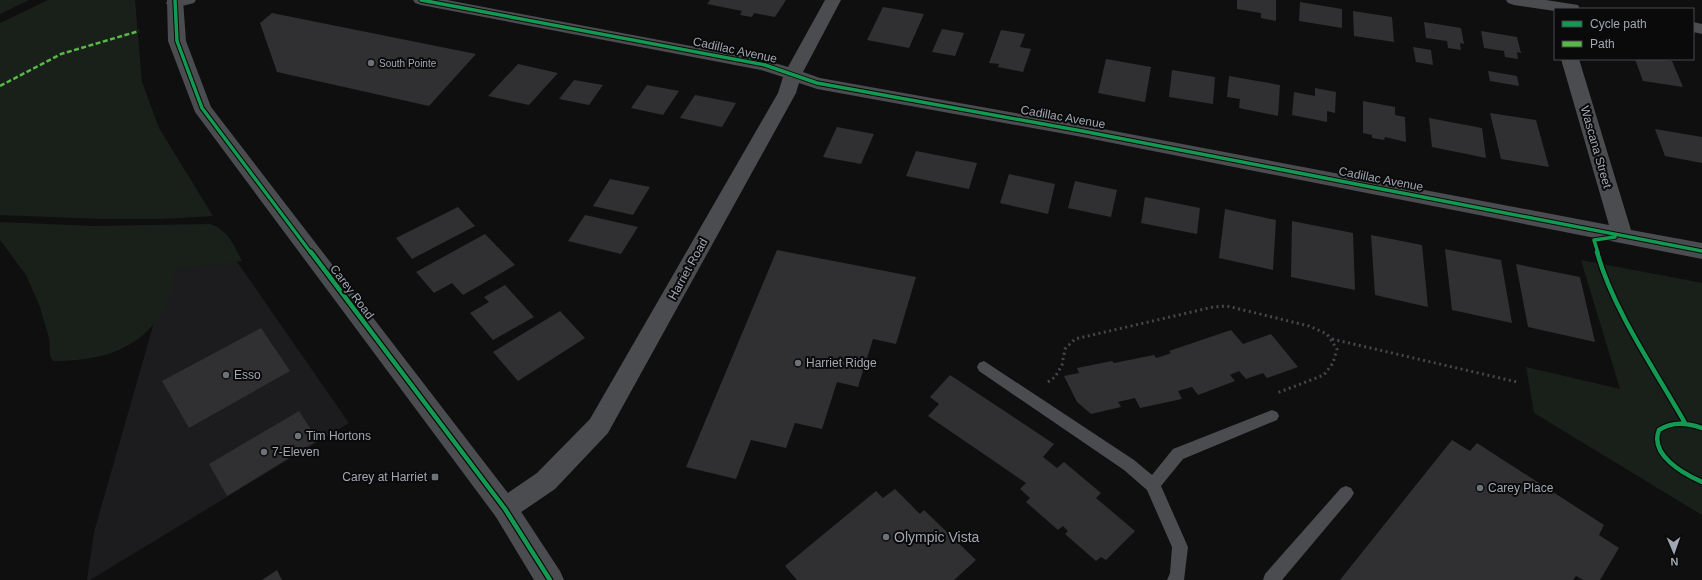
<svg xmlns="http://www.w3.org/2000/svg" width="1702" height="580" viewBox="0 0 1702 580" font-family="Arial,sans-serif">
  <rect width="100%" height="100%" fill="#0f0f10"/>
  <path fill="#1c1c1e" d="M215,230l134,193 -259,157h-3l7,-48 83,-290z"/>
  <path fill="#19201a" d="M0,0h29l-29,14z
    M48,0h87l7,82 17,46 54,88 -53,3h-56l-104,-4v-192z
    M0,222l93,4 117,-2c18,6 24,21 32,37l-65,9c-5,13 -9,35 -17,46 -26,37 -65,45 -107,45l-3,-5 -1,-18 -9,-31 -14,-32 -26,-35z
    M1581,260l121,23v232l-168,-102 -8,-46 94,22z"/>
  <path fill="#303032" d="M710,0h76l-11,17 -21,-4 -2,4 -12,-2 2,-4 -35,-7z
    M1237,0h39v21l-15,-3v-5l-24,-4z
    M1300,2l42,7v19l-43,-7z
    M883,7l41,7 -15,34 -42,-8z
    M1353,11l39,6 2,25 -40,-6z
    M272,13l204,41 -47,52 -152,-34 -17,-49z
    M1424,22l37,6 3,16 -4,-1 1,7 -13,-2 -1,-7 -21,-3z
    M942,29l22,4 -9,23 -23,-4z
    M1001,30l24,4 -5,13 11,2 -8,23 -25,-5 1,-3 -10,-1z
    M1481,31l36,6 4,16 -4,-1 1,7 -13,-2 -1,-6 -20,-3z
    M1413,47l18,3 2,15 -17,-3z
    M1106,59l45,8 -6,35 -47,-9z
    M1635,59h22l15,2 11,26 -40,-6z
    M518,64l40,9 -29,32 -41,-9z
    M1172,70l43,7 -2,27 -44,-7z
    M1488,71l29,5 2,10 -29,-5z
    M1229,76l51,9 -2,31 -39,-8 1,-9 -13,-2z
    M574,80l29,5 -14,20 -30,-6z
    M647,85l32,6 -16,24 -32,-7z
    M1315,88l21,4 -1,21 -8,-2v11l-35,-7 2,-23 21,4z
    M695,95l41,8 -14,24 -42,-9z
    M1363,101l32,6v8l10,2 1,25 -21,-5 -1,3 -12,-2v-3l-9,-2z
    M1490,113l46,7 13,47 -48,-8z
    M1429,118l53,10 4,30 -54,-11z
    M837,127l37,7 -13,30 -38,-7z
    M1655,129l47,8v26l-37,-7z
    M916,151l61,12 -8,26 -63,-13z
    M1009,174l46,10 -7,30 -48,-11z
    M610,179l40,8 -17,28 -40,-9z
    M1075,181l42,9 -6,27 -43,-9z
    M1145,197l55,11 -3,26 -56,-11z
    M458,207l17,19 -63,33 -16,-21z
    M1225,209l51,11 -3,50 -54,-12z
    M585,215l53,12 -17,27 -53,-13z
    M1292,221l61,12 2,57 -64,-13z
    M485,234l30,31 -52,30 -11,-12 -18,10 -18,-21z
    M1371,235l51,10 6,62 -53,-12z
    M1445,249l56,11 11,63 -60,-13z
    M777,250l139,27 -20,67 -23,-5 -15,48 -21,-5 -15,47 -27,-6 -9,25 -35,-8 -15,39 -50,-12z
    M1516,264l64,13 15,65 -67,-15z
    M505,285l29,32 -41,23 -23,-27 19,-11 -5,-5z
    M560,311l25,27 -67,43 -25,-29z
    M261,328l29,43 -101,57 -27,-47z
    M1231,330l12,14 28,-10 27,33 -31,11 -4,-5 -17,6 -7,-8 -9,4 5,6 -37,14 -6,-8 -14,4 4,8 -42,9 -5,-10 -17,4 3,5 -30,7 -14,-12 -13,-26 15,-3 -2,-5 35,-7 2,2 40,-8 2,3 7,-2 8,-3 -2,-2z
    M950,375l104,69 -11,13 14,11 7,-6 37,31 -5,5 39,33 -29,29 -5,-3 -5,4 -31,-27 3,-3 -5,-5 -5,4 -32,-28 4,-4 -10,-9 6,-6 -98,-67 11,-12 -9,-7z
    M299,411l19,29 -91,56 -18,-32z
    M1452,440l18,11 7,-8 127,82 -5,10 20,13 -19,32h-17l-7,-4 -3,4h-233z
    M895,489l25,25 4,-4 52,50 -22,20h-157l-12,-14 91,-75 7,7z
    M277,570l5,10h-20z"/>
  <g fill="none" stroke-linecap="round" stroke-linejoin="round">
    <path stroke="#45474a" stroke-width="3" stroke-dasharray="2 3.5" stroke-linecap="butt" d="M1332,339l185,43
      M1048,382l7,-5 7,-12 3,-16 10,-10 138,-32 14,-1 82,20 18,8 10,15 -4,14 -9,12 -47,18"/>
    <path fill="#4a4c4f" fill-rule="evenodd" d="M984,361l150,99 18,15 21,-26 99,-39 5,2 2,4 -2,4 -94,39 -22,27 27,61 -4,33h-17l3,-7 2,-26 -25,-57 -23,-20 -145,-99 -2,-4 2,-4z
      M1346,486l5,2 3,5 -3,5 -69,82h-19l2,-6 76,-86z"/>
    <path fill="#4a4c4f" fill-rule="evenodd" d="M168,0h28l-2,3 -20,5 -6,-2 -2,-3z
      M413,0h34l318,60 23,7 37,-67h16l-38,72 17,6 262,47 527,100 -48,-166h18l52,171 71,13v16l-620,-122 -265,-48 -18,-6 -3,10 -188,340 -53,56 -41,28 -9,4 -9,-4 -4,-8 4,-8 41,-28 53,-54 188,-326 5,-16 -22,-7 -340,-65 -6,-2z
      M1506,0h40l32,5 2,4h-25v2l-41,-6 -6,-2z
      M1693,22l9,2v10l-9,-2z"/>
    <path fill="#4a4c4f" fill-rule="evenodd" d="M167,0h16l3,41 25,66 303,394 46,70 4,9h-30l-38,-63 -301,-405 -27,-71z"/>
    <path stroke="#58b947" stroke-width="2.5" stroke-dasharray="5 2.5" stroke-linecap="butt" d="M0,86l61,-32 78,-23"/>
    <defs>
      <path id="cycleway-far1" d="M175,0l2,41 25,67 109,145
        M421,0l344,65 52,18 265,48 620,120
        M1598,253l-4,-13 21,-3"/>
      <path id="cycleway" d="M311,252l194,257 45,71
        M1597,252c16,58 58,118 88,171
        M1702,428c-15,-5 -29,-7 -43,2 -10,25 25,44 43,52"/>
    </defs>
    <use href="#cycleway-far1" stroke="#0a0a0b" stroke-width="5.5"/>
    <use href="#cycleway" stroke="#0a0a0b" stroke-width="7"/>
    <use href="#cycleway-far1" stroke="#139951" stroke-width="3.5"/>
    <use href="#cycleway" stroke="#139951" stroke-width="4.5"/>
  </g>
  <g fill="#6d7279" stroke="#0a0a0b" stroke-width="1.5">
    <circle cx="371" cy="63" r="4"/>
    <circle cx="798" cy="363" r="4"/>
    <circle cx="226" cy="375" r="4"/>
    <circle cx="298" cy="436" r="4"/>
    <circle cx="264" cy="452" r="4"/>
    <rect x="431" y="473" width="8" height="8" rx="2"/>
    <circle cx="1480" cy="488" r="4"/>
    <circle cx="886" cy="537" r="4"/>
  </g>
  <g text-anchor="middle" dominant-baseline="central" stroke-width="4" stroke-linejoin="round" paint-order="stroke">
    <g font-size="10" fill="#a0a7b2" stroke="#0a0a0b" text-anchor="start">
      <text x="379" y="63">South Pointe</text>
    </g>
    <g font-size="12" fill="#a0a7b2" stroke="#0a0a0b">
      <text transform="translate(735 50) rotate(12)">Cadillac Avenue</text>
      <text transform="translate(1063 117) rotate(10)">Cadillac Avenue</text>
      <text transform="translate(1596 147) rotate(74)">Wascana Street</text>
      <text transform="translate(1381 179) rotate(11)">Cadillac Avenue</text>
      <text transform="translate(688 269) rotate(-61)">Harriet Road</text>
      <text transform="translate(352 292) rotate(53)">Carey Road</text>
    </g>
    <g font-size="12" fill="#a0a7b2" stroke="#0a0a0b" text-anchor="start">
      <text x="806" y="363">Harriet Ridge</text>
      <text x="234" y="375">Esso</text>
      <text x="306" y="436">Tim Hortons</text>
      <text x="272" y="452">7-Eleven</text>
      <text x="427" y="477" text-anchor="end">Carey at Harriet</text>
      <text x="1488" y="488">Carey Place</text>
    </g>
    <g font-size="14" fill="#a0a7b2" stroke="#0a0a0b" text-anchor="start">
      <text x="894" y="537">Olympic Vista</text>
    </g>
  </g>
  <rect x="1554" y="8" width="140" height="52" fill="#0a0a0b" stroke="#46494e"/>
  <rect x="1562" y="21" width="20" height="6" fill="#139951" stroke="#46494e"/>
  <text x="1590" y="28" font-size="12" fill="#a0a7b2">Cycle path</text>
  <rect x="1562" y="41" width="20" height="6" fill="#58b947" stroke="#46494e"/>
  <text x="1590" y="48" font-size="12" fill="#a0a7b2">Path</text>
  <g transform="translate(1674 552) rotate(178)" stroke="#0a0a0b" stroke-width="3" paint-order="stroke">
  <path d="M0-3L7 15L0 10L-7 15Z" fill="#a0a7b2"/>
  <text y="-6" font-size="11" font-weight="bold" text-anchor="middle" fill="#a0a7b2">N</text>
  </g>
</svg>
